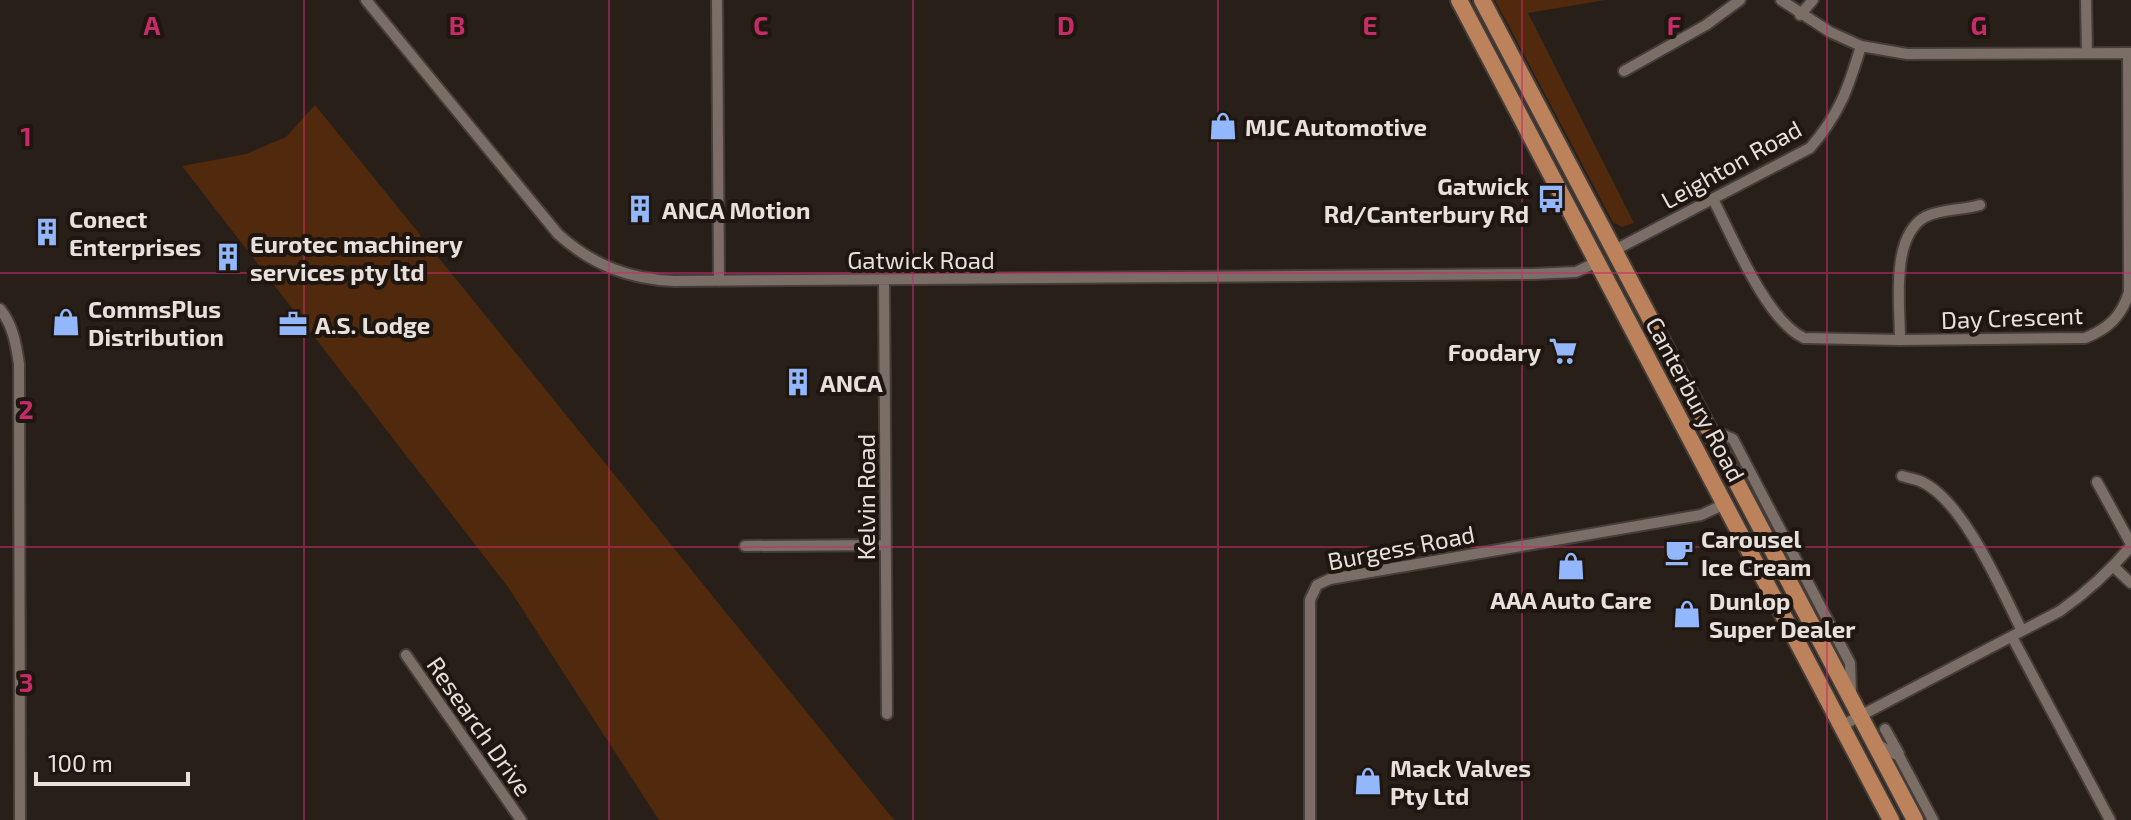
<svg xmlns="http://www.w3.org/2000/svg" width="2131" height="820" viewBox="0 0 2131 820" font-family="'Exo 2',sans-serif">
  <rect width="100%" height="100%" fill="#291f19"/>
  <path fill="#51290c" d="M1495,0h110l-77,13 106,210 -12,4 -9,-5z
    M315,105l579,715h-235l-151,-233 -326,-421 64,-12 40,-17z"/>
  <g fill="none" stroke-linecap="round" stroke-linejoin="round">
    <defs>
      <path id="street" d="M366,0l192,234c34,31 71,45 116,47l859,-7 43,-2 21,-10
        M717,0l2,281
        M1781,0l49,32 31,14 46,8 224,-1
        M2086,0l1,53
        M1800,15l13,-15
        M1624,71l82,-46 34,-25
        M1713,199c20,39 53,121 91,139l96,2 185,-2c23,-9 37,-22 44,-46l-1,-239
        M1615,250l195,-102c30,-35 38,-59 51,-102
        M884,280l3,434
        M0,309c13,16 16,35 19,55l1,456
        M1900,340c0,-34 -10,-103 25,-123 15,-8 39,-7 55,-12
        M1710,429l23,10 117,224 1,30
        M1902,476c6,2 13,3 18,5 43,18 82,110 102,150
        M2097,482l34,62
        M745,546l140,-1
        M2114,567l17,16
        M2012,637l98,183
        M406,655l115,165
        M1841,726l219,-115c27,-19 50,-40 71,-65
        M1885,729l14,25
        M1876,744l23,12 34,64
        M1310,820v-220l7,-15 13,-6 371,-64 24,-11"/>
      <path id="primary" d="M1459,0l432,820
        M1482,0l433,820"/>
    </defs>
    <use href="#street" stroke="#453d39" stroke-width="14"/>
    <use href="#primary" stroke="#453d39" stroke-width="20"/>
    <use href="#street" stroke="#7a6e67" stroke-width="10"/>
    <use href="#primary" stroke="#bc825c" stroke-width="16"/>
  </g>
  <path fill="none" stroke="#c62c68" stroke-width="2" stroke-opacity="0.55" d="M304,0v820M609,0v820M913,0v820M1218,0v820M1522,0v820M1827,0v820M0,273h2131M0,547h2131"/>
  <defs>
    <symbol id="shop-bare" viewBox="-9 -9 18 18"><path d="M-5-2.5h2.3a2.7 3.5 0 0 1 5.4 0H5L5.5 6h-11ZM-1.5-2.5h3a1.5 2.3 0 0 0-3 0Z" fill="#92b7fd" stroke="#1f1610" stroke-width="2.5" paint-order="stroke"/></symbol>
    <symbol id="bus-bare" viewBox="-9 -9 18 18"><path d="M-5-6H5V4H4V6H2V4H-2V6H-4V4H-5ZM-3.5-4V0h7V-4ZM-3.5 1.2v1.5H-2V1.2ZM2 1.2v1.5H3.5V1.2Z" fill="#92b7fd" stroke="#1f1610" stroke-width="2.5" paint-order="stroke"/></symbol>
    <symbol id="building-bare" viewBox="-9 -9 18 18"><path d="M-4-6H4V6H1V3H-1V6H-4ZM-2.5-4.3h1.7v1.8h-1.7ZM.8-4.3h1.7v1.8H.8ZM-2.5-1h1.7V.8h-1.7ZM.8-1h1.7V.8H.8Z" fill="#92b7fd" stroke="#1f1610" stroke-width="2.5" paint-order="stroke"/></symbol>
    <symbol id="office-bare" viewBox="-9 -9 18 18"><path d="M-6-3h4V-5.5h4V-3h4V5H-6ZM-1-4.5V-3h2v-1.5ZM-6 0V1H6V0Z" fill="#92b7fd" stroke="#1f1610" stroke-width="2.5" paint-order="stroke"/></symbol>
    <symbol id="supermarket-bare" viewBox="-9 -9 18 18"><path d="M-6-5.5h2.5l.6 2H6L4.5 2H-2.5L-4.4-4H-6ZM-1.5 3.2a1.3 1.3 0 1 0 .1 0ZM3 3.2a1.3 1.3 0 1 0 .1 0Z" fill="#92b7fd" stroke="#1f1610" stroke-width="2.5" paint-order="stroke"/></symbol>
    <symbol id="cafe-bare" viewBox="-9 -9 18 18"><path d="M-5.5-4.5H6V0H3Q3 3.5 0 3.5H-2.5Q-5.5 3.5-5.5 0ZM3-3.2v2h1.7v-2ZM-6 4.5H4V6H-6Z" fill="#92b7fd" stroke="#1f1610" stroke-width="2.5" paint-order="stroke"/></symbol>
  </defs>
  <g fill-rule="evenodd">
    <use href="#shop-bare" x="1203" y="106" width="40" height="40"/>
    <use href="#bus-bare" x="1531" y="179" width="40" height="40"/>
    <use href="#building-bare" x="620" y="189" width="40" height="40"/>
    <use href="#building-bare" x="27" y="212" width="40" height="40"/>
    <use href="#building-bare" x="208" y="237" width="40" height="40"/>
    <use href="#shop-bare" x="46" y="302" width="40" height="40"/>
    <use href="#office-bare" x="273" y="304" width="40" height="40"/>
    <use href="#supermarket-bare" x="1543" y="331" width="40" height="40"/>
    <use href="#building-bare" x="778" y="362" width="40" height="40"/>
    <use href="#cafe-bare" x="1659" y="532" width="40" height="40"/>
    <use href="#shop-bare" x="1551" y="546" width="40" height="40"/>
    <use href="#shop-bare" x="1667" y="594" width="40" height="40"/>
    <use href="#shop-bare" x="1348" y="761" width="40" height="40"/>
  </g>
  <g text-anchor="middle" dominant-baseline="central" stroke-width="8" stroke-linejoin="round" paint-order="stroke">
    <g font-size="24" font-weight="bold" fill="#e7e0dc" stroke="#1f1610" text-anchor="start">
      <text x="1245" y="126">MJC Automotive</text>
      <text x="1529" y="185" text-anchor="end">Gatwick<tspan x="1529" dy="28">Rd/Canterbury Rd</tspan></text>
      <text x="662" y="209">ANCA Motion</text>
      <text x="69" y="218">Conect<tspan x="69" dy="28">Enterprises</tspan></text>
      <text x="250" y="243">Eurotec machinery<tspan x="250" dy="28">services pty ltd</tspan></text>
      <text x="88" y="308">CommsPlus<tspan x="88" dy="28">Distribution</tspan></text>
      <text x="315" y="324">A.S. Lodge</text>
      <text x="1541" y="351" text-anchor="end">Foodary</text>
      <text x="820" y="382">ANCA</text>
      <text x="1701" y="538">Carousel<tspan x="1701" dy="28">Ice Cream</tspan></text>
      <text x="1571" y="599" text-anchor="middle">AAA Auto Care</text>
      <text x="1709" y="600">Dunlop<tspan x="1709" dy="28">Super Dealer</tspan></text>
      <text x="1390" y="767">Mack Valves<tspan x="1390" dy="28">Pty Ltd</tspan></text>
    </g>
    <g font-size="24" fill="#e7e0dc" stroke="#1f1610">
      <text transform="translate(1731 164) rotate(-29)">Leighton Road</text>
      <text x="921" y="259">Gatwick Road</text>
      <text transform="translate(2012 317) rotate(-2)">Day Crescent</text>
      <text transform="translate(1696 399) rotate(62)">Canterbury Road</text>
      <text transform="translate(865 497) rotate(-90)">Kelvin Road</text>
      <text transform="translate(1401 547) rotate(-11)">Burgess Road</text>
      <text transform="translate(480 726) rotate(55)">Research Drive</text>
    </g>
  </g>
  <g font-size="26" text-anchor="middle" font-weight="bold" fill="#c62c68" stroke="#1f1610" stroke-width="8" stroke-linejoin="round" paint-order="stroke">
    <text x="152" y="35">A</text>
    <text x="457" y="35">B</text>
    <text x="761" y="35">C</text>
    <text x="1066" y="35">D</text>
    <text x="1370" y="35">E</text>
    <text x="1674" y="35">F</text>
    <text x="1979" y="35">G</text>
    <text x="26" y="146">1</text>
    <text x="26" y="419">2</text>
    <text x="26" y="692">3</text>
  </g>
  <path d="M36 772v12h152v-12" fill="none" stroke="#e7e0dc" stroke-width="4"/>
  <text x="48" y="772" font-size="24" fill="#e7e0dc" stroke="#1f1610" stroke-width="6" paint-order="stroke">100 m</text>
</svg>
